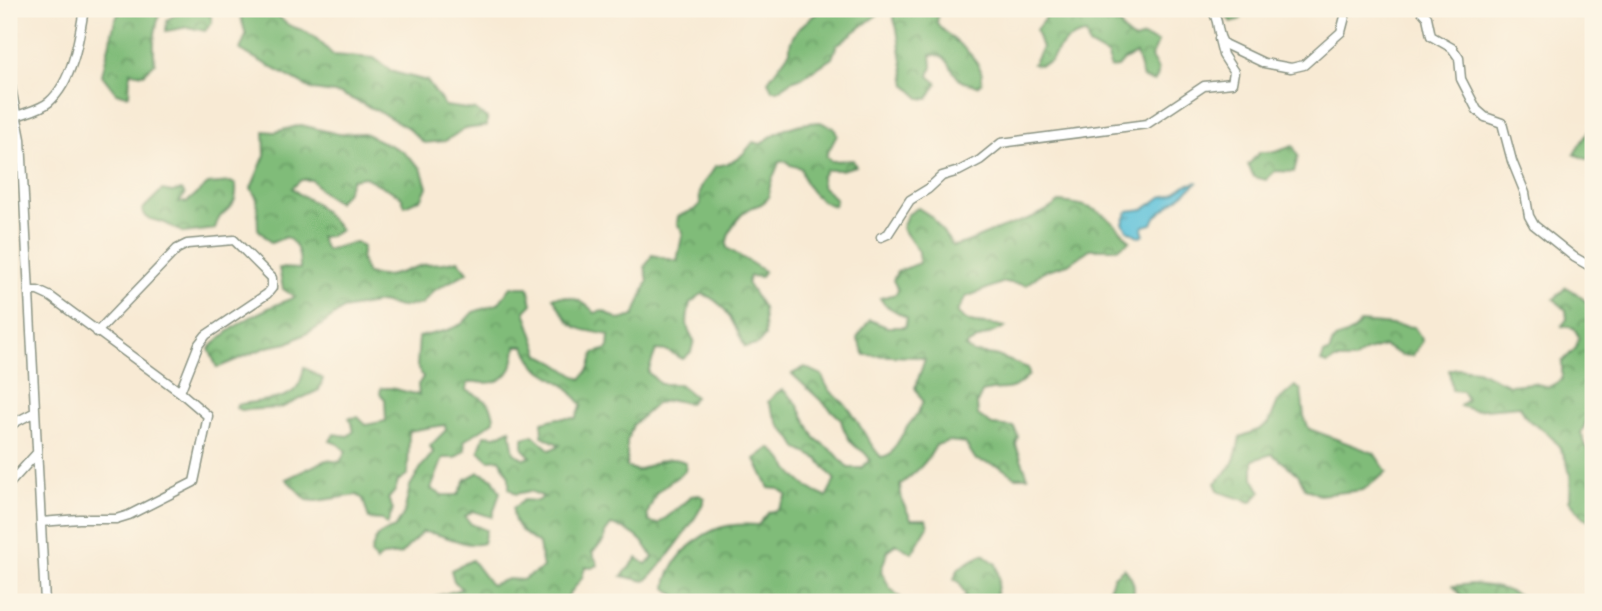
<svg xmlns="http://www.w3.org/2000/svg" width="1602" height="611" viewBox="0 0 1602 611" font-family="Kalam,sans-serif">
  <defs>
    <pattern id="forest-crowns" width="20" height="18" patternUnits="userSpaceOnUse" patternTransform="scale(1.75)"><rect width="20" height="18" fill="#80bc79"/><path d="M2 6a3 3 0 1 1 6 0M12 15a3 3 0 1 1 6 0" fill="none" stroke="#689a64"/></pattern>
    <pattern id="water-ripples" width="26" height="14" patternUnits="userSpaceOnUse" patternTransform="scale(1.75)"><rect width="26" height="14" fill="#5cc1da"/><path d="M2 4q2-2 4 0t4 0M15 11q2-2 4 0t4 0" fill="none" stroke="#4b9eb2"/></pattern>
  </defs>
  <rect width="100%" height="100%" fill="#fcf5e5"/>
  <filter id="ink" filterUnits="userSpaceOnUse"><feTurbulence type="fractalNoise" baseFrequency=".0143" numOctaves="2"/><feDisplacementMap in="SourceGraphic" scale="14" xChannelSelector="R" yChannelSelector="G"/><feConvolveMatrix kernelMatrix="1 2 1 2 8 2 1 2 1" color-interpolation-filters="sRGB"/></filter>
  <filter id="wash" filterUnits="userSpaceOnUse"><feTurbulence type="fractalNoise" baseFrequency=".00686" numOctaves="4" result="noise"/><feDisplacementMap in="SourceGraphic" scale="28" xChannelSelector="R" yChannelSelector="G"/><feGaussianBlur stdDeviation="1.57" result="paint"/><feColorMatrix in="noise" values="0 0 0 0 0 0 0 0 0 0 0 0 0 0 0 0 0 1.4 0 .05"/><feComposite in="paint" operator="in"/></filter>
  <g filter="url(#wash)">
    <rect width="100%" height="100%" fill="#f8ead4"/>
    <path fill="url(#forest-crowns)" stroke="#507c56" stroke-width="2" d="M110,9h56l-6,3c-5,18 -8,33 -5,51l-11,11 -14,-2 -1,23 -13,-2 -14,-18 13,-55 4,-7z
      M184,9h25l3,13 -7,9 -17,-4 -22,4 1,-11z
      M230,9h60l-13,5c11,14 14,11 29,18 11,5 19,15 27,23l41,3 19,14 34,9 18,25 30,4 12,8v8l-23,3 -19,12 -21,2 -16,-15 -32,-18 -35,-16 -28,-4 -73,-40 6,-15 -6,-21z
      M822,9h63l-48,36 -5,13 -29,19 -12,4 -11,9h-8l-4,-9 22,-30c-2,-19 19,-31 32,-42z
      M887,9h89c-14,4 -25,-1 -38,3l-1,11c13,18 48,33 45,59l-5,4c-4,-2 -14,-3 -17,-6 -11,-10 -10,-27 -29,-25l1,12 -3,9 8,7 -9,16 -8,-1 -14,-13 -9,-56 -5,-16z
      M1046,9h70c3,14 5,25 19,31l8,-3 15,5 -7,16c6,9 11,14 3,24l-11,-4 -7,-24 -12,6 -6,7 -8,1 -2,-12 -19,-11 -3,-11c-20,3 -26,12 -36,28l-10,3 -7,-1 9,-16 -6,-18 9,-12z
      M1220,9h24l-3,10 -10,3z
      M820,122l14,6 3,7 -11,21 5,5 22,-1 3,6 -15,4h-15l-5,7 1,9 14,13 -2,7c-18,-5 -30,-20 -33,-38l-11,-3 -3,-4 -8,1c-4,13 -11,22 -10,35 -10,11 -10,6 -20,12 -11,6 -24,26 -22,39l37,23 -3,6 -11,-1 -3,7 16,25 2,28 -8,9 -12,2c-11,-22 -18,-45 -43,-53l-12,9c-3,15 -6,25 4,37l-3,12 -8,7 -15,-8 -12,-1 -8,22 12,12h19l16,13 -6,6 -17,-3 -15,3 -24,22 -6,16v26l10,4c16,-7 33,-18 49,-8l-1,8 -28,21 -10,22 2,8 9,2 27,-21 6,-7 8,-1 6,3c-6,19 -45,71 -60,83l-23,-5 15,-18 9,6 7,-6c-8,-18 -23,-29 -42,-33l-6,8 -1,8 -12,11 6,13 -6,3 -7,-1 -3,11 -19,24h-134l9,-6 24,-7 -8,-8 -3,-11 21,-10 19,25 17,-6 14,1 21,-12 -4,-24c-15,-10 -27,-17 -26,-36l11,-8 13,1 7,-4 -14,-6 -14,3 -7,-6v-11l-9,-18 -11,1 -10,-9 5,-16 12,1 14,-7 4,24 10,6 7,-2 -8,-8v-11l10,-3 17,15 10,-5 -18,-9v-14l16,-4h18l6,-13 -15,-18 -31,-20 -12,-21h-8c-1,19 -8,37 -31,37 -7,0 -9,-3 -17,0l-2,7c15,8 28,11 28,31l-30,20 1,9 -10,8h-12l-12,31 11,6h16l8,-16 13,-7 14,7 7,13 -8,25 -19,-6 -8,6 6,7 15,6 -3,13c-19,6 -40,-11 -61,-11l-21,22 -18,2 -7,6 -5,-9c5,-18 6,-19 24,-25l9,-15 6,-27 12,-20 11,-13 -3,-7 16,-16 -1,-5 -36,6 -1,43 -10,7 -3,10 -7,8 5,10 -6,16 -5,-5 -13,-1 -6,-20 -6,-4 -41,6 -9,-1 -21,-21 40,-19 14,2 6,-11 -8,-7 -8,-3 4,-7 14,2 6,-5 -5,-13 9,-1 8,8 20,-4 -1,-22 -5,-5 1,-6h10l28,7 -1,-10 5,-8 -6,-11 2,-29 29,-7 14,-6 11,-12 25,-8 13,-17h17l4,17 -7,7 15,44c15,5 26,17 41,24l8,-10 5,-16 14,-4 1,-14c-37,-8 -36,-3 -56,-38 16,-2 31,4 42,16l8,-2 17,9 14,-4 14,-36 -3,-13 7,-12 25,6 6,-29 -6,-8 1,-8 16,-6 6,-6c-2,-27 8,-20 15,-38 19,-2 27,-9 38,-24l8,2c18,-15 36,-21 59,-22z
      M1593,124v38l-19,-8z
      M301,125l37,9 26,-1 38,18 19,17 6,19 -5,11 -17,8 -4,-10 -36,-19 -13,2 -6,14 -9,9 -14,-9 -11,-13h-11l-9,8 7,6 16,9 26,27 -11,6 -10,1 6,13 30,-8 7,4 -2,13 6,15c26,6 33,-3 56,-9 11,-2 22,-1 35,-5l10,12 -35,19 -11,13 -22,3 -19,-5 -38,7 -24,18 -31,16 -21,4 -50,21 -8,-19c23,-25 55,-40 86,-52l-12,-8 -4,-21 21,1c0,-14 -1,-24 -14,-32l-15,6 -13,-14 -1,-30 -6,-11 14,-33 -1,-24 11,1z
      M1293,146l5,10 -4,16 -19,-1 -9,9 -12,-3 -6,-12 12,-13h15z
      M231,182l5,3c2,30 -16,20 -21,44l-31,4 -19,-10 -18,-5 -5,-8 20,-20 10,2 10,-2 3,5 -6,7h8l21,-18z
      M1059,202c35,2 49,12 71,39l-13,8h-27l-22,15 -24,7 -18,14 -22,-3 -38,15 -9,15c15,18 28,8 48,15 -14,8 -28,9 -40,20l9,6 21,2 33,13 1,7c-24,23 -21,9 -47,17l-5,12 1,11 14,10 22,2 4,10 -2,8 12,32h-13l-16,-11 -23,-6 -11,-17 -16,-2 -13,4c-9,18 -21,28 -36,40l2,16 9,18h15l2,7 -16,27 -16,-9 -8,6 -7,21 9,17 15,14h-221l-18,-14c1,-24 26,-48 48,-58 14,-6 29,-6 44,-5l11,-13 9,-2 9,-15 -8,-6 -10,-1 -14,-29 15,-11c10,6 12,12 19,21 10,13 21,22 37,28l9,-17 -17,-21 -20,-10 -6,-10 -12,-13 -12,-24 8,-9 7,-3 13,12 19,36 20,15 13,15h13l9,-8c-7,-12 -9,-8 -16,-15 -6,-5 -12,-19 -13,-26l-49,-45 13,-7 17,8c8,23 16,19 28,35 11,16 18,33 31,47l9,-2 17,-28 11,-14 5,-12 -8,-13 10,-29 -8,-2 -52,-2 -8,-17 13,-18 17,7h18l2,-9 -22,-13 -5,-7 16,-4 2,-4 -5,-10 4,-8 22,-9v-11l-17,-24 5,-13 11,-7 14,9 21,29c14,-2 23,-8 36,-13 23,-10 51,-15 70,-31z
      M1566,287c11,5 17,13 27,20v99l-12,27 12,30v59l-10,-5 -14,-17c5,-24 -2,-50 -22,-67 -16,-13 -17,-6 -27,-27l-47,4 -13,-4 7,-7 -5,-8 -10,-1 -3,-20 8,-2 20,2 32,15 24,-2 16,4 13,-7v-18l14,-14 3,-11 -5,-9 -12,-2 5,-7 -1,-9 -12,-11z
      M1360,322l54,5 9,14 -11,15 -11,-1 -17,-9 -20,6 -10,8h-19l-7,4 -7,-2 3,-8 6,-3c4,-19 11,-11 22,-19 4,-2 6,-6 8,-10z
      M304,367l19,12 -4,11 -38,18 -40,2 -5,-2 1,-3c18,-5 53,-2 62,-21 3,-5 4,-12 5,-17z
      M1295,386l6,4 3,26 5,13 65,24 13,19 -24,18 -44,5 -14,-7 -7,-14 -26,-20 -19,6v18l8,14 -10,10 -32,-10 -4,-9c18,-16 21,-23 25,-46l18,-7 11,-7 9,-22z
      M983,554l13,10 3,15 -4,23h-36l7,-6 -7,-14 -5,-3 5,-11z
      M1124,568c10,11 12,19 8,34h-78l15,-8h38l7,-18z
      M1472,584c22,2 39,5 57,18h-62l-14,-16z"/>
    <path fill="url(#water-ripples)" stroke="#3e7f87" stroke-width="2" d="M1198,182l-43,35 -3,7 -8,2 -2,4 2,5 -4,2 -13,-7 -4,-7 5,-12 16,-2 17,-12 10,-2 15,-10z"/>
  </g>
  <g filter="url(#ink)">
    <g fill="none" stroke-linecap="round" stroke-linejoin="round">
      <defs>
        <path id="minor" d="M1211,9c10,12 4,24 13,35l40,19 27,5 13,-3 37,-33 6,-23
          M1420,9l7,8 4,19 21,12 7,10 2,21 16,31 8,7 17,6 10,38 13,32 4,23 5,9 40,32 19,11
          M9,77l12,62 24,463
          M17,116c10,-4 24,-7 32,-14 24,-21 30,-63 35,-93
          M881,237l7,-3 22,-34 18,-11 14,-13 17,-5 21,-11 21,-17 146,-19 57,-38 28,-3 2,-11 -11,-17 -4,-16
          M29,291h9l13,6 129,95 28,24 -14,66 -65,33 -13,4h-37l-38,3
          M97,332l80,-83 10,-5 47,-4 38,38v10l-5,6 -61,41 -7,9 -19,48
          M9,429l5,-6 21,-11
          M9,484l28,-31"/>
      </defs>
      <use href="#minor" stroke="#8c9484" stroke-width="11"/>
      <use href="#minor" stroke="#fff" stroke-width="8"/>
    </g>
  </g>
  <rect width="1602" height="611" fill="none" stroke="#fcf5e5" stroke-width="35"/>
</svg>
